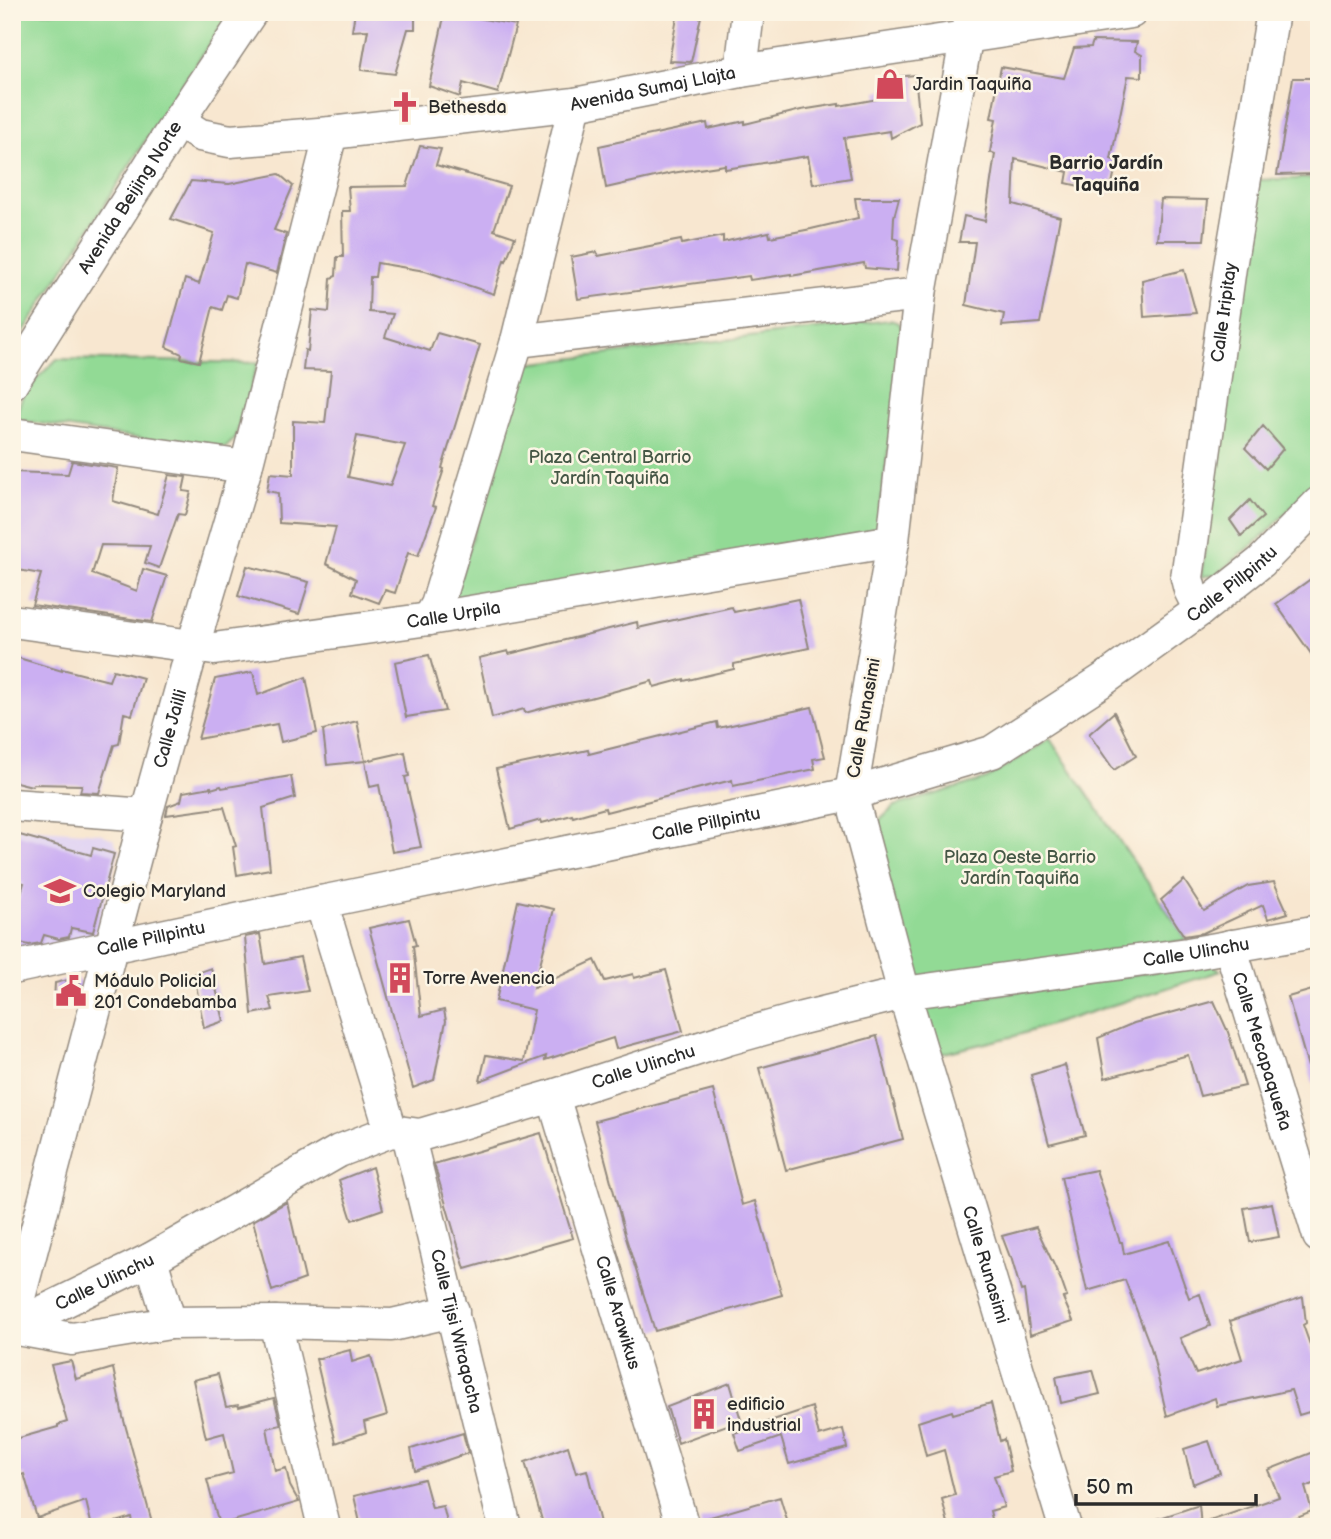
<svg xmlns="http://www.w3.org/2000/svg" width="1331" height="1539" viewBox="0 0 1331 1539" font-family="'Balsamiq Sans',sans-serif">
  <rect width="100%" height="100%" fill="#fcf5e5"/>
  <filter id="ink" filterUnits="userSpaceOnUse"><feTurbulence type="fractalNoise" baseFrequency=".0143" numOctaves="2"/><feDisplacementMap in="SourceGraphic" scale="14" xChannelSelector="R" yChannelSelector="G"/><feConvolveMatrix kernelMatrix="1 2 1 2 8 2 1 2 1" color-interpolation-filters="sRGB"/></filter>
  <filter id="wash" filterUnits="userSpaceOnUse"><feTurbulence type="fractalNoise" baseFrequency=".00686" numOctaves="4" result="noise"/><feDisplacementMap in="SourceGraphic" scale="28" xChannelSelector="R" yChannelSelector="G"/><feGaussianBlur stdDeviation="1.57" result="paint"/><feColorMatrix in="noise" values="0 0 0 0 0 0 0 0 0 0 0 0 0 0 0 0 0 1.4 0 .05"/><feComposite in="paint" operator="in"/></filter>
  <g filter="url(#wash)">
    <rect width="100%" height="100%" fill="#f8e7d0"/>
    <path fill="#e1d4f3" d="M12,827l87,6 14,6 6,11 -23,83 -9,5 -75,15z"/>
    <path fill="#92da95" stroke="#5e8260" stroke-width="2" d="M12,12h219l-67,99 -152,239z
      M1319,178v300l-51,54 -51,42 -16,3 56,-397z
      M890,320l9,3 5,9 -27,201 -418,71 -5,-6 69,-231 4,-3z
      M57,359l201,4 -23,76 -9,8 -11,3 -197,-30c-3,-27 22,-43 39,-61z
      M1050,739l137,201 -270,40 -42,-144 4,-15 16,-15 91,-27z
      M1212,963l9,8 -206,65 -75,18 -17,-49z"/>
    <g id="blocks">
      <path fill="#cbaff2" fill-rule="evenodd" d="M355,12h60v17h-7l-13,45 -34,-4 7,-40 -16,1z
        M445,12l71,13 -18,68 -35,-10 -3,14 -31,-11z
        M678,12h24l-11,50 -22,-1z
        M1093,41l44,1 -2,9 7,4v22l-14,-1 -17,83 6,2 -7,32 -44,-10 2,-11 -53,-13 -2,45 47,13 -20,106 -38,3 2,-12 -38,-9 9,-63h-16l5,-26 21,5 10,-67 -5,-2 6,-33 -5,-1 10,-51 63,11 10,-30 17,-1z
        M915,75l5,48 -29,15 -1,-7 -46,7 7,40 -38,6 -5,-28 -83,13v-4l-53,8 -66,15 -7,-42 108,-23 1,6 37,-8v3l56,-14 38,-6v2l39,-7 -1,-7 7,-1 2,-13z
        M1293,78h26v96l-42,1z
        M420,146l21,3 -5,16 73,21 -15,44 21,7 -9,24 -2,-1 -10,34 -69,-23 -48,-8 -2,14h-5l-1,35 24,2 -8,23 45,14 7,-18 43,12 -38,123 2,1 -12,37 4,1 -18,49 -10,-3 -13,40 -10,-3 -6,13 -27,-10 4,-14 -30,-15 10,-37 -57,-4 -1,-30 -11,-2 3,-18 23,2v-54l32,2 6,-52 -28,-1 2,-20 3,1 4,-41 17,2 2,-34 5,-2 1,-19h6l-1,-46h8l-2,-24 59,-1zM357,436l48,9 -15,41 -42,-9z
        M279,174l14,12 -19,44 12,4 -9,39 -32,-9 -8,34 -10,-3 -5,15 -9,-3 -14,55 -18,-4 1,-4 -16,-7 19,-68 14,5 15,-51 -43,-14 20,-38 38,3z
        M855,198h44l-5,19 -1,21 6,2 -2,31 -32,-3 -1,-5 -73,13v-2l-41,6 -1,-4 -171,23 -7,-42 26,-5 1,4 83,-16 1,4 41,-8v6l46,-10 1,5 41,-8 47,-11z
        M1161,199l47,1 -4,40h-47z
        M1184,270l12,43 -52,4 -2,-37z
        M1263,426l20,23 -17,20 -21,-21z
        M72,461l46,7 -5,33 45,13 11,-39 17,2 -3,14 8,1 -6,23 -7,-1 -19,54 -14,-5 5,-17 -49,-1 -9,29 45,17 6,-22 24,7 -15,46 -120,-17 9,-31 -29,-5v-97l56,2z
        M1250,500l13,17 -22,19 -11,-16z
        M247,566l62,16 -10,32 -61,-18z
        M1319,573v92l-43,-61z
        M798,599l11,49 -75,16v5l-50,12v-2l-30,8 -2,-6 -62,17 -32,6 -33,9 -1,-4 -32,9 -13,-60 29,-7 1,3 128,-32 1,6 94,-21 2,5z
        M429,655l16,56 -39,6 -11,-55z
        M12,656l50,15v-2l47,12 4,-11 30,8 -11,37 -8,-2 -5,31 -5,1 -15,48 -19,-1 2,-7 -49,-1 -1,2 -20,-5z
        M253,672l5,23 48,-18 11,56 -36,9 -4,-18 -79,15 17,-60z
        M812,707l13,50 -12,2 2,10 -82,17 -1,-6 -126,32 -1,-4 -32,9 -1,-2 -30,8 -1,-3 -31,9 -14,-60 92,-19 1,4 128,-32 1,6z
        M1114,712l22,44 -22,14 -25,-36z
        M357,721l8,40 -38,4 -4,-35z
        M405,752l4,24 -4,1 16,70 -29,5 -13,-67 -9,2 -5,-26z
        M291,776l4,22 -32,10 7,61 -33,6 -4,-28 3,-1 -12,-39 -58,8 2,-9 13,-5 2,-9 28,-5v2l10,-3 1,2z
        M16,834l75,21 2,-7 21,6 -21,78 -22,-4 -2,9 -10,2 -15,-4 -3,8 -12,2 -17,-4v-18l12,-40 -12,-3v-34z
        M1184,880l20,31 44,-25 26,-4 14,31 -20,6 -5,-14 -60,28 -19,3 -23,-36z
        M518,901l36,8 -20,79 61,-28 10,21 28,-7 1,4 32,-8 17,61 -67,18 -3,-11 -68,22 1,-4 -66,25 6,-26 38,6 10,-51 -38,-9z
        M409,919l7,26 -3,1 8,70 23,-6 2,11 -12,59 -21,8 -44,-160z
        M260,934l5,30 35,-7 8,34 -39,6 4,13 -21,4 -7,-77z
        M211,968l13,53 -20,7 -10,-54z
        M76,978l6,8 -5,19 -23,-4 1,-18z
        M1319,988v95l-6,1 -25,-87z
        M1214,1001l14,31 17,54 -45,10 -12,-41 -83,23 -7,-40 36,-15z
        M877,1036l26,103 -117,31 -27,-102z
        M1065,1065l20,70 -36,9 -18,-69z
        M713,1090l29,115 13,-4 27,94 -127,36 -29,-93 -31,-117z
        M541,1133l32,105 -108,31 -31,-105z
        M372,1167l11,42 -31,11 -13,-40z
        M1096,1170l24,72h2l2,12 45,-13 20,57 11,-4 10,32 -30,12 16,36 46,-15 -12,-38 73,-24 3,26 -3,2 16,45v39l-20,6 -8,-25 -74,16 -2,-8 -48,18 -16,-68 -26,-68 -38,11 -26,-114z
        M287,1202l18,77 -33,12 -19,-70z
        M1272,1203l7,34 -29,5 -6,-34z
        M1036,1227l25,53 6,17 -4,1 10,23 -43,14 -6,-45 -3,1 -10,-34h-1l-8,-21z
        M350,1350l2,12 19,-6 16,59 -23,7 2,10 -30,11 -20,-84z
        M71,1361l5,18 37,-11 10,49 29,105 -19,5 -2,-10 -31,10h-8l-6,-26 -49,17 -13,-44 -12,4v-38l46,-13v-2l9,-3 -16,-57z
        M1093,1370l7,24 -39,9 -5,-26z
        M218,1374l8,33 12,-2 1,2 35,-9 7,27 -14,3 8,43 11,-3 4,18 9,16 -80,23 -12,-45 26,-7 -9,-40 -18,5 -13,-58z
        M730,1383l11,37 -63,23 -11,-36z
        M991,1403l9,38 4,-2 7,32 -17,5 10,31 -14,4 3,12 -12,4h-32l-7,-28 13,-4 -11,-45 -18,6 -8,-34 34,-11 1,3z
        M812,1407l7,29 24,-7 4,19 -58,16 -8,-27 -41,14 -6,-18z
        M463,1433l5,20 -53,18 -4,-22z
        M1209,1441l11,32 -27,11 -9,-35z
        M568,1446l8,27 11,-3 14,57h-57l-19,-65z
        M1319,1450v32l-14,5 7,24 -28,11 1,5h-83l-1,-3 78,-27 -11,-27z
        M424,1479l8,29 11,-2 5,21h-87l-7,-31z
        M780,1497l9,30h-88l-1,-7z
        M1199,1505l2,22h-56v-4z"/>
    </g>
  </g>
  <g filter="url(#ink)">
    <use href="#blocks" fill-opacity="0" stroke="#92897e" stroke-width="2"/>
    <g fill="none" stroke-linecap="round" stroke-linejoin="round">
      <defs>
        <g id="minor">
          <path id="s1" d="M971,12l-51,282 -27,247 -42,253 53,199 161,534"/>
          <path d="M741,71l7,-59"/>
          <path id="s2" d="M178,121l22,14 30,6 101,-8 244,-29 166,-33 390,-59"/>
          <path d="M517,341l403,-47"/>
          <path id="s3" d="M12,383l166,-262 73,-109"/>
          <path d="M12,434l234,33"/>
          <path id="s4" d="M1200,610l-10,-20 -3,-12 43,-311 43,-255"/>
          <path d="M429,619l8,-14 80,-264 58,-237"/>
          <path id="s5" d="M12,621l202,28 215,-30 464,-78"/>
          <path d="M12,805l134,10"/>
          <path d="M321,902l70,229"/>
          <path id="s6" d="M1230,946l89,290"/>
          <path id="s7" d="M12,968l309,-66 530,-108 141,-42 111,-72 97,-70 61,-48 58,-59"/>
          <path id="s8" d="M553,1096l130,431"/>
          <path id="s9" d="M408,1134l97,393"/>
          <path d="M151,1259l19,64"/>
          <path d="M275,1322l49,205"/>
          <path id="s10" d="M12,1324l134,-509 47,-169 53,-179 85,-334"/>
          <path id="s11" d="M12,1327l139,-68 188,-108 52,-20 29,4 133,-39 175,-57 74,-21 102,-25 284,-39 131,-23"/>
          <path d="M12,1328l60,11 98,-16 105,-1 117,3 61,-14"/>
        </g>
      </defs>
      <use href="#minor" stroke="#92897e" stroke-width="35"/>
      <use href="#minor" stroke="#fff" stroke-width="32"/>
    </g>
  </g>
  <defs>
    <symbol id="shop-bare" viewBox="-9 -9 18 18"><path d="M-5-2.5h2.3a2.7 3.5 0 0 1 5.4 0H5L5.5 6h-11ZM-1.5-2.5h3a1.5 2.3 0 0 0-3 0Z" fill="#d1495b" stroke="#fcf5e5" stroke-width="2.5" paint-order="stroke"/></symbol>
    <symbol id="church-bare" viewBox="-9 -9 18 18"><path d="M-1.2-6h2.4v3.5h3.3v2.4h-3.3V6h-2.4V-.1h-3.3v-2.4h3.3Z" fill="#d1495b" stroke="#fcf5e5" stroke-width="2.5" paint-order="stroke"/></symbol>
    <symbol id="school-bare" viewBox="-9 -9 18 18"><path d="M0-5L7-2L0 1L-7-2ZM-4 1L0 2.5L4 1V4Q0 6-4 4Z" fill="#d1495b" stroke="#fcf5e5" stroke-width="2.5" paint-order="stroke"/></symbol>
    <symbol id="building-bare" viewBox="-9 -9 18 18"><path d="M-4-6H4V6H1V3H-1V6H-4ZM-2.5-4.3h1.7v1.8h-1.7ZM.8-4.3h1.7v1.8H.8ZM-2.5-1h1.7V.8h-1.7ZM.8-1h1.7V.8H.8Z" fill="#d1495b" stroke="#fcf5e5" stroke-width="2.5" paint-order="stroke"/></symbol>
    <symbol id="civic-bare" viewBox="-9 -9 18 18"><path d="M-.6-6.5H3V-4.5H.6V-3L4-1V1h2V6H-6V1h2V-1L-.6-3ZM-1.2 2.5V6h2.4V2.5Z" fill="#d1495b" stroke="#fcf5e5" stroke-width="2.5" paint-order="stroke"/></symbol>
  </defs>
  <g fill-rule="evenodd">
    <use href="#shop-bare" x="868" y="62" width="44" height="44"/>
    <use href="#church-bare" x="383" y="85" width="44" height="44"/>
    <use href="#school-bare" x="38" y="869" width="44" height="44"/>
    <use href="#building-bare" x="378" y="956" width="44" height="44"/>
    <use href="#civic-bare" x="49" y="969" width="44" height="44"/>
    <use href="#building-bare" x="682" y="1392" width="44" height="44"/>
  </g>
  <g text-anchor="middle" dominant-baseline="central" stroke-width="5" stroke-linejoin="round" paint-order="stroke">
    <g font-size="18" fill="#2b2b2b" stroke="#fcf5e5" text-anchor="start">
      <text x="913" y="84">Jardin Taquiña</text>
      <text x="428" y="107">Bethesda</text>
      <text x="83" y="891">Colegio Maryland</text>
      <text x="423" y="978">Torre Avenencia</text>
      <text x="94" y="981">Módulo Policial<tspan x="94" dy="21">201 Condebamba</tspan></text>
      <text x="727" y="1404">edificio<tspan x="727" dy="21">industrial</tspan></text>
    </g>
    <g font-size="18" fill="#2b2b2b" stroke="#fcf5e5">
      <text stroke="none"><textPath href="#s2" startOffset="483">Avenida Sumaj Llajta</textPath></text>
      <text stroke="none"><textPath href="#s3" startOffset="220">Avenida Beijing Norte</textPath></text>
      <text stroke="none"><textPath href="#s4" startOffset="303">Calle Iripitay</textPath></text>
      <text stroke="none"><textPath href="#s7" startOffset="1297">Calle Pillpintu</textPath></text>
      <text stroke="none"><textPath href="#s5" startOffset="446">Calle Urpila</textPath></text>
      <text transform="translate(864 718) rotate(-80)">Calle Runasimi</text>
      <text stroke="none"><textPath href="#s10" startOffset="616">Calle Jailli</textPath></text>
      <text stroke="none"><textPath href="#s7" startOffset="709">Calle Pillpintu</textPath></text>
      <text stroke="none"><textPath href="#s7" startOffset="142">Calle Pillpintu</textPath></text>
      <text stroke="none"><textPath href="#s11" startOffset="1256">Calle Ulinchu</textPath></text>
      <text stroke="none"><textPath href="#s6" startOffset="110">Calle Mecapaqueña</textPath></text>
      <text stroke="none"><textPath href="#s11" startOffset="690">Calle Ulinchu</textPath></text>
      <text stroke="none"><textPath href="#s1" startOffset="1281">Calle Runasimi</textPath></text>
      <text stroke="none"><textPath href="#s11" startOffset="103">Calle Ulinchu</textPath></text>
      <text stroke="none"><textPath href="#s8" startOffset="226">Calle Arawikus</textPath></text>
      <text stroke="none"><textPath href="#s9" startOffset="203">Calle Tijsi Wiraqocha</textPath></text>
    </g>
    <g font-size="18" fill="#455746" stroke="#fcf5e5">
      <text x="610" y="457">Plaza Central Barrio<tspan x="610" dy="21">Jardín Taquiña</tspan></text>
      <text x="1020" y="857">Plaza Oeste Barrio<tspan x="1020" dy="21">Jardín Taquiña</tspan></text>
    </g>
    <g font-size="19" font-weight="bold" fill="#2b2b2b" stroke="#fcf5e5">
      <text x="1106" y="163">Barrio Jardín<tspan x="1106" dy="22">Taquiña</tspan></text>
    </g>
  </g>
  <rect width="1331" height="1539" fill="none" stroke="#fcf5e5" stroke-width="42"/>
  <path d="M1076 1494v10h180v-10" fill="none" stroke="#2b2b2b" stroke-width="3.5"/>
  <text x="1086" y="1494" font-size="21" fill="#2b2b2b" stroke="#fcf5e5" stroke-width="5" paint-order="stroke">50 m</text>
</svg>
